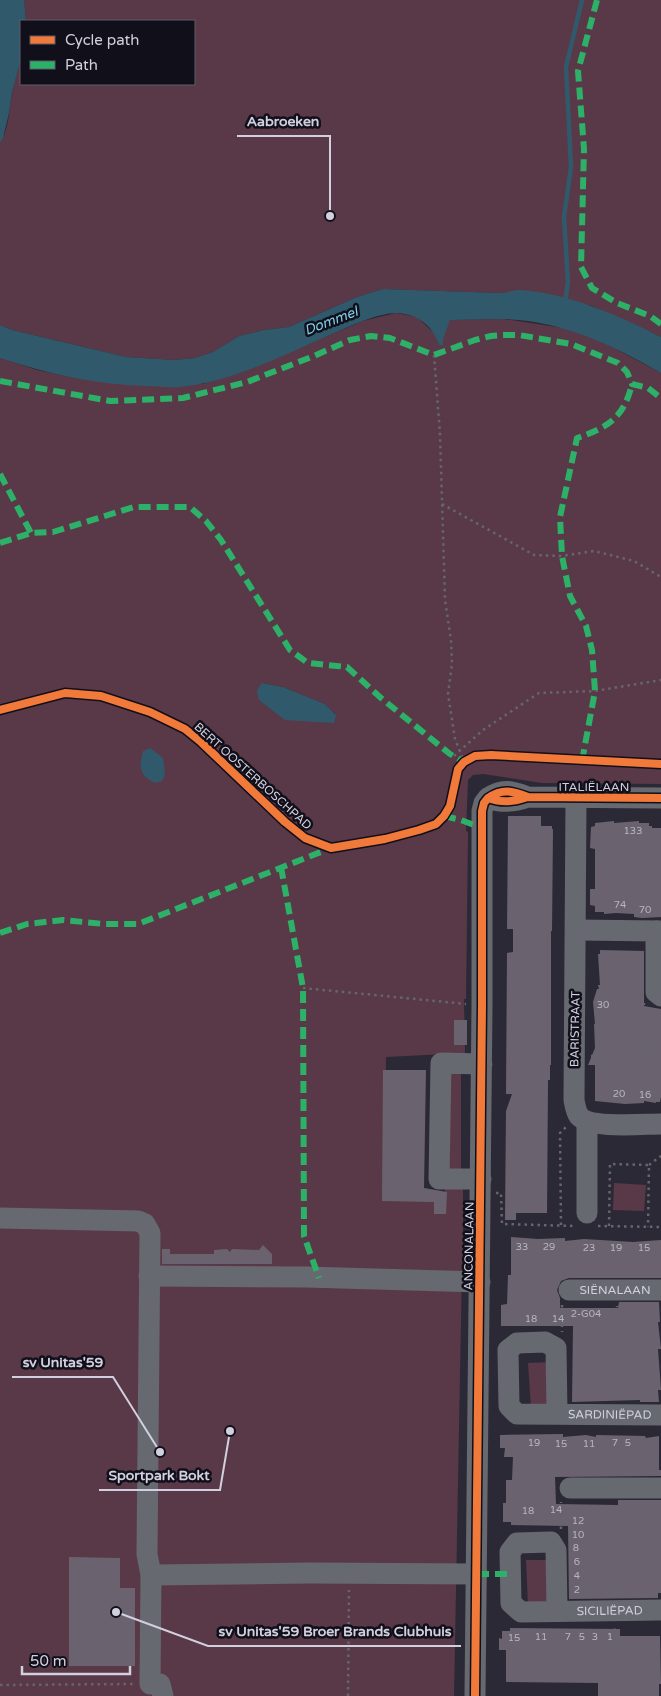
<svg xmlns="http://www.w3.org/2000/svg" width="661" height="1696" viewBox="0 0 661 1696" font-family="'Varela Round',sans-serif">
  <rect width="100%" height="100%" fill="#2c2936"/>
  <path fill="#593947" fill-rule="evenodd" d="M24,0h637v337l-69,-31 -58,-14 -34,1 -117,-4 -26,8 -68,30 -25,3 -25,6 -26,16 -18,6 -20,2 -49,-3 -114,-27 -12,-5v-182c9,-14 9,-33 12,-50 2,-11 6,-23 9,-34v25h173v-63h-168z
    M396,313l21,4 19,18 3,10 11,-25 54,-1 59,9 20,6 29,13 49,26v411l-119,-1 -59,-9 -10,1 -5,5 -2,51 2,1 -2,167h-2l1,54 -79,4 -1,112 60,30v-11h18v71l-1,9 -8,428h-454v-1338l37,12 38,8 127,6 40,-12 121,-51zM262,683l21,4 42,17 11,11z
    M444,1066l17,1v102l-18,3z
    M614,1183l32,2 -2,26 -31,-1z
    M552,1362l2,45 -23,1 -3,-45z
    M526,1560h25l1,45 -24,1z"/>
  <path fill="#305a6c" d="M0,0h24l2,21h-5v38l-9,33 -3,21 -6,25 -3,5z
    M383,289l117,4c7,0 13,-3 19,-3 50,3 98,25 142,47v36c-48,-28 -101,-53 -158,-54 -17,0 -35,1 -53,1l-7,19v6h-4c-6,-19 -21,-31 -42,-32 -20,0 -46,13 -65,21 -49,21 -99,48 -153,53 -10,1 -20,-1 -30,-1 -51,-1 -101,-12 -149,-28v-33l12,5 114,27 49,3 20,-2 18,-6 26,-16 25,-6 25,-3 68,-30z
    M262,683l21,4 42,17 11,11 -2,8 -49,-3 -26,-20 -2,-10z
    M150,748l13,10 2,16 -3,7 -7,2c-16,-8 -16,-16 -12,-32z"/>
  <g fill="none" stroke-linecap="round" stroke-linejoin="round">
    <path stroke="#305a6c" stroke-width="4.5" d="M565,303l3,-21 -4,-65 7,-50 -5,-100 16,-67"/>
  </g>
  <path fill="#6a636f" d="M508,816h33v10h11v3h1l-1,102h-1v134h-1v15h-2l-1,133h-31v7h-11l1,-109 6,-17h-6l1,-141 6,-1v-23h-6z
    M614,821v2l25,-2v2h10v3h3v2h9v89l-19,1 -8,-1v-3l-18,-1 -12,1v-2h-9v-6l-5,-1v-16h5v-40l-5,-1 1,-21 4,-1v-3z
    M600,950l44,1v55l17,3v88l-1,5h-4v1l-12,-2v2l-19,1 -30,-3v-36h-7l7,-17 -1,-24h1l-2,-22 4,-13h2l-1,-4h2l-2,-31h2z
    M454,1020h13v25h-13z
    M383,1070h43l-2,118 23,4 -1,22h-12v-12l-52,-1z
    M511,1237l27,2 27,-1v3l19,-2 49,3 28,-2v38h-92l-8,3 -4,9 3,8v10h58l1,-6h40l1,20h-2l3,27h-3l3,41h-3l1,12h-19v-2l-68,2 1,-76h-72v-21l6,-1 1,-29h3z
    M263,1245l9,9v10h-110v-15h8v5h44v-4l13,-1 3,3 2,-3 27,1z
    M563,1434v3l23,-2 10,2v-2l49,1 1,2 13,-2v34h2v6l-106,1 1,27 62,1v-5h43v93h-3v5l-89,1 -1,-73 -57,-1v-3h-8v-19h3v-23h6l1,-23h-9l1,-9h-5v-13z
    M69,1557l51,1v30h15v78h-66z
    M510,1628l110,1v7h40l1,48h-2v12h-61v-13l-92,-1v-32h-7v-12l3,1v-8h8z"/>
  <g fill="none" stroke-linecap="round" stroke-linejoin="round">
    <path stroke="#65666d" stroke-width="2.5" stroke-dasharray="2.5 4" stroke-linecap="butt" d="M434,355l6,79 5,166 6,40 1,24 -4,30 7,45 9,23
      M442,504l92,51 28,1 32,-5 40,10 27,16
      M454,756l29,-26 56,-37 56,-2 66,-11
      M303,988l163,16
      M643,1053h18
      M591,1056l52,1 1,-54
      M649,1165l12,-9
      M496,1193h5l1,31 73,2
      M561,1225l-1,-92 6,-6
      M598,1226l63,1
      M609,1226l1,-62 39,1 -1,62
      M562,1305v27
      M616,1398l1,-92
      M561,1529v-27
      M615,1594l1,-89
      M0,1685l134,-1
      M348,1696l1,-106
      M613,1696l2,-69"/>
    <g stroke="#66696f" stroke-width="21">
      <path d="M528,797c-16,-6 -25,-9 -40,1 14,5 25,4 40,-1l133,1"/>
      <path d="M576,799l-2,301c1,5 2,12 5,16 11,13 64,8 82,8"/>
      <path d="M576,930l85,1"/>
      <path d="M656,931v61l5,4"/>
      <path d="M587,1122v91"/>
      <path d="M481,1179h-42l2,-116 41,1"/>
      <path d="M0,1218l138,3 7,3 5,9 -3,321 4,21 -1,109h10l3,12"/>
      <path d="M149,1276l157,1 174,5"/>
      <path id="s1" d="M569,1290h92"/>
      <path id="s2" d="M557,1414l-1,-66 -11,-6 -28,1 -9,7 1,56 8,8 144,1"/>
      <path d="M570,1488h91"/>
      <path d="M151,1575l158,-2 168,1"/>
      <path id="s3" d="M557,1611l-1,-61 -5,-8 -34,1 -7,9 1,51 10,9 140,-2"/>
      <path d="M475,1696l7,-690v-195l2,-8 4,-5"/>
    </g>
    <path stroke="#2db169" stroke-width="6" stroke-dasharray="12 6" stroke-linecap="butt" d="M597,0l-19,71 6,78 -3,118 11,21 25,15 33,13 11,8
      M0,381l110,20 73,-3 64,-16 67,-26 36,-16 21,-4 19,2 44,17 41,-15 16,-4 12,-1h16l52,9 47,19 9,9 5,12 16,4 13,10
      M0,474l31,59
      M0,543l31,-10 22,-1 81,-25h56l16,14 15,19 69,110 18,13 39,4 34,31 69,56 14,8
      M582,761l13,-70 -3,-41 -6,-24 -16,-30 -8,-40 -2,-39 17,-79c32,-11 47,-21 55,-54
      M444,816l17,4 21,8
      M281,867l22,121 1,248 15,42
      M0,933l27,-9 36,-4 41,4h34l193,-76
      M477,1574h33"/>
    <defs>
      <path id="cycleway" d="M0,710l65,-17 36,3 49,16 35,17 16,13 84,80 20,16 26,10 54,-9 34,-9 17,-6 8,-8 6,-10 8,-37 6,-7 11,-6 16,-1 170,9
        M528,797c-16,-6 -25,-9 -40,1 14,5 25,4 40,-1l133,1
        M475,1696l7,-690v-195l2,-8 4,-5"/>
    </defs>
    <use href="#cycleway" stroke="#110f1a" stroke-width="11"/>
    <use href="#cycleway" stroke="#f17a3a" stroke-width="8"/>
  </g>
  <g text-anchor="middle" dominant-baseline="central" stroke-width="5" stroke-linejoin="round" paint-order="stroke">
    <g font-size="10" fill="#b7b5c3">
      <text x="633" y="831">133</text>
      <text x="620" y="905">74</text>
      <text x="645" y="910">70</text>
      <text x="603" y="1005">30</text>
      <text x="619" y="1094">20</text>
      <text x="645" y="1095">16</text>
      <text x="522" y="1247">33</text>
      <text x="549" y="1247">29</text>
      <text x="589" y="1248">23</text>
      <text x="616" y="1248">19</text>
      <text x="644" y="1248">15</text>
      <text x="586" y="1314">2-G04</text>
      <text x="531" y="1319">18</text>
      <text x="558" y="1319">14</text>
      <text x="534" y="1443">19</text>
      <text x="615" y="1443">7</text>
      <text x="628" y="1443">5</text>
      <text x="561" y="1444">15</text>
      <text x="589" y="1444">11</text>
      <text x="556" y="1510">14</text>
      <text x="528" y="1511">18</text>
      <text x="578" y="1521">12</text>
      <text x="578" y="1535">10</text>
      <text x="576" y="1548">8</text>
      <text x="577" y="1562">6</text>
      <text x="577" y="1576">4</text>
      <text x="577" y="1590">2</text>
      <text x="541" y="1637">11</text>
      <text x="568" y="1637">7</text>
      <text x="582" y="1637">5</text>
      <text x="595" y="1637">3</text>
      <text x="610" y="1637">1</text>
      <text x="514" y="1638">15</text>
    </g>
    <g font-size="12" fill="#d1d0df" stroke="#110f1a">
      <text transform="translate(253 776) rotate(42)">BERT OOSTERBOSCHPAD</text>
      <text x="594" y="787">ITALIËLAAN</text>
      <text transform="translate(575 1029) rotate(-89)">BARISTRAAT</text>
      <text transform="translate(469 1246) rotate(-89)">ANCONALAAN</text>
      <text stroke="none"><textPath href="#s1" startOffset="46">SIËNALAAN</textPath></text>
      <text stroke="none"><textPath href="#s2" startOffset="278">SARDINIËPAD</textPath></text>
      <text stroke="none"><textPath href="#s3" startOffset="269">SICILIËPAD</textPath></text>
    </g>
    <g font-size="14" font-style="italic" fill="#7fceed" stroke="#110f1a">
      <text transform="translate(331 321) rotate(-21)">Dommel</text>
    </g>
  </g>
  <path fill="none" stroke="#d1d0df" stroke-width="2" d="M330 216L330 136H237M160 1452L113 1377H12M230 1431L220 1490H99M116 1612L208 1646H461"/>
  <g fill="#d1d0df" stroke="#110f1a" stroke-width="2">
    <circle cx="330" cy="216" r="5"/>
    <circle cx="160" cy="1452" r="5"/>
    <circle cx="230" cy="1431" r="5"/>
    <circle cx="116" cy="1612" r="5"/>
  </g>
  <g font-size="14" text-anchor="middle" font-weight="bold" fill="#d1d0df" stroke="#110f1a" stroke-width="5" stroke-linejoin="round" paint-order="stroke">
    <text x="283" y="126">Aabroeken</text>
    <text x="63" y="1367">sv Unitas'59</text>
    <text x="159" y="1480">Sportpark Bokt</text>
    <text x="335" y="1636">sv Unitas'59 Broer Brands Clubhuis</text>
  </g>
  <rect x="20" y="20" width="175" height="65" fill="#110f1a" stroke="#5e5c69"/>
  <rect x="30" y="36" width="25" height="8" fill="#f17a3a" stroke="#5e5c69"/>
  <text x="65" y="45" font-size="15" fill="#d1d0df">Cycle path</text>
  <rect x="30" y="61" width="25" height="8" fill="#2db169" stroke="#5e5c69"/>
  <text x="65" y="70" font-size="15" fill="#d1d0df">Path</text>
  <path d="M22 1666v8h108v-8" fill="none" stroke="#d1d0df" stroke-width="2.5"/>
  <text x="30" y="1666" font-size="15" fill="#d1d0df" stroke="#110f1a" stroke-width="4" paint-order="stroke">50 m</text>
</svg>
